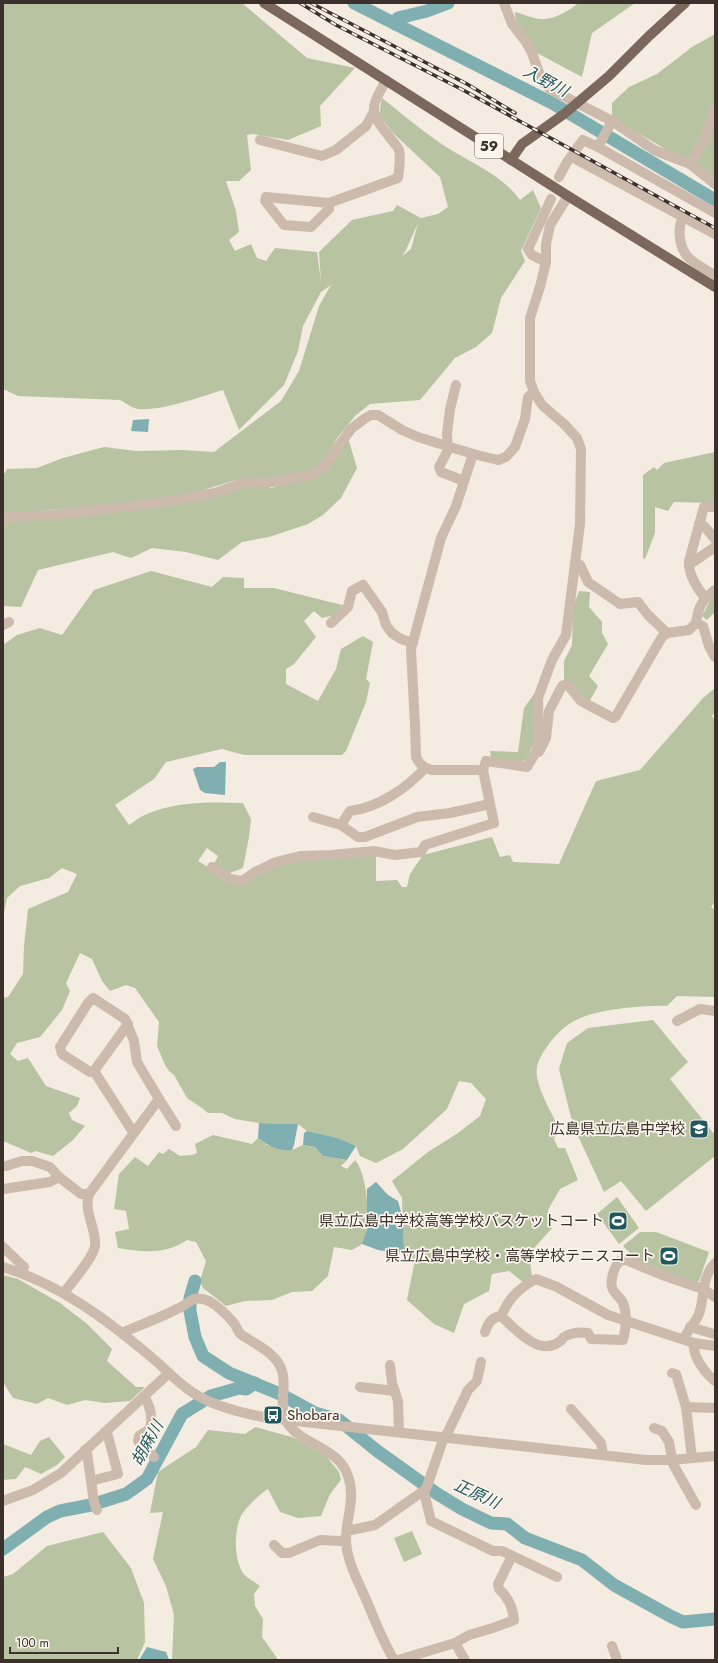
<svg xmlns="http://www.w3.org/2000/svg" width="718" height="1663" viewBox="0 0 718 1663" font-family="Jost,'Noto Sans JP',sans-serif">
  <rect width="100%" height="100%" fill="#f4ebe1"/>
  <!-- green -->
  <g fill="#b7c3a1" fill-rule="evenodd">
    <path d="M3 3H242L307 58 355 68 320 106 321 126 288 140 253 134 247 135 251 170 239 181H226L236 211 239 232 229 240 235 251 251 244 257 258 266 261 275 248 317 252 321 281 319 252 352 220 393 211 397 205 421 218 438 214 448 207 440 177 394 134 379 115 382 98C401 113 420 129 440 143 466 161 501 173 520 200L533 190 541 208 521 251 525 261 501 298 492 333 476 347 455 358 420 400 370 404 355 416 338 437 322 465 313 472 271 479 236 480 197 492 157 501 4 514 3 476 7 469 37 468 63 458 104 447 137 451 183 450 214 452 281 401 299 371 319 306 331 285 321 292 303 326 298 351 284 385 239 430 223 390C203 396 154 414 134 408 129 406 124 402 120 400L18 396 3 389ZM418 223 411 249 402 256 406 250Z"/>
    <path d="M578 3H635L592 33 582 77 535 52 516 24 515 12C523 14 531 18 540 19 551 21 570 11 578 3Z"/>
    <polygon points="715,34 715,178 612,118 612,103 629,87 657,74 692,47"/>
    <polygon points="348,438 357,468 341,498 323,515 308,524 269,537 242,542 218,560 186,552 152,548 131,558 113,552 38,570 21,607 3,606 3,521 243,487 262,485 272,488 285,483 314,476"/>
    <polygon points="715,452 715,503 674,502 668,511 655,507 655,533 645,559 643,558 643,475 654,467 657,470 664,463"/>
    <path d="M151 571 212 587 223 577 244 578V588H274L342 605 335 615 322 618 314 611 304 621 316 637 294 664 286 669V684L318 701 336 669 341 649 363 636 373 642 366 679 370 683 366 702 346 751 342 755H244L222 749 166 762 154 779 115 805 129 825C135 821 141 816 147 814 177 801 211 802 243 803L251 819 249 837 243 868 227 874 214 864 218 856 207 848 198 861 229 880 297 858 376 855V881L397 880 402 887H407L410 874 423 855 492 837 500 857 510 855 513 862 559 864 596 781 640 770 703 698 715 688V712L712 716 715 721V902L711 907 715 910V997L677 996 667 1006C652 1005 638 1007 624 1008 589 1013 567 1017 546 1048 540 1057 535 1066 537 1077 540 1094 551 1111 558 1127L554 1139 558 1148H565L578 1180 560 1189 548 1210 552 1228 529 1254 532 1277 524 1283 509 1271 492 1274 489 1291 464 1304 454 1333 434 1324 407 1300 415 1260 404 1254 402 1198 392 1181 428 1152 458 1133 480 1116 486 1099 471 1083 459 1081 447 1109 403 1149 376 1163 360 1156 356 1146 338 1138 307 1131 298 1124 259 1123 235 1119 222 1113H208L202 1108 187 1098 174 1075 169 1071 165 1065 157 1046 159 1022 135 988 126 985 110 991 102 981 92 959 80 953 66 983 70 991 62 1010 40 1037 17 1043 10 1054 18 1061 28 1058 46 1086 80 1098 77 1106 69 1113 72 1120 85 1126 73 1140 53 1156 35 1151 31 1153 3 1141V998L8 997 23 974 24 946 28 909 68 892 77 874 62 868 49 878 20 886 7 898 3 917V645L17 635 40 628 62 635 94 590Z"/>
    <polygon points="579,591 590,592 589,607 602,622 602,633 608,644 589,676 598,686 589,702 581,698 564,679 564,661 572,645 573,608"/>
    <polygon points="715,596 715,612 707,620 702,616 711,599"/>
    <path d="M534 694 536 696C536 718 538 740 526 760L515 763 491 758 490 751 518 752 524 708Z"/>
    <polygon points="653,1020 688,1062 670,1079 715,1135 715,1156 646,1211 621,1181 604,1192 573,1125 559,1069 567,1043 588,1028"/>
    <path d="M213 1135 252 1144 258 1138 267 1145 292 1150 303 1145 315 1147 323 1156 347 1160 341 1166 347 1169 355 1160C367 1172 373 1230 362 1244 360 1246 355 1248 352 1250L334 1247 328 1276 312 1291 292 1292 272 1300 245 1301 226 1306 203 1288 200 1281 206 1261 196 1242 187 1240C166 1255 142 1252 118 1248L115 1232 129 1229 126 1211 114 1209 119 1174 135 1157 148 1166 159 1152 163 1154 169 1149 180 1156C186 1155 192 1156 197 1153L195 1144Z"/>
    <polygon points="617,1197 639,1228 619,1244 597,1214"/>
    <polygon points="640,1232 656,1232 709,1252 699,1281 694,1283 632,1259 629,1252 623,1246"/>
    <polygon points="3,1275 18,1279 60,1303 86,1323 112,1349 107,1361 136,1387 145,1387 130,1401 105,1403 85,1400 67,1405 48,1398 37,1404 13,1398 3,1382"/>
    <path d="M255 1427 292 1437 326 1456 339 1472 341 1480 330 1494 321 1516 298 1518 280 1512 268 1489C261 1493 243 1510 240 1518 234 1532 234 1560 243 1573 246 1578 255 1582 260 1586L254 1594 255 1606 263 1619 262 1637 277 1658V1660H172L174 1615 166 1586 153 1559 163 1512 150 1513 158 1472 196 1447 208 1430 245 1434Z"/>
    <polygon points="49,1437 65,1457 57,1465 41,1474 25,1467 16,1479 3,1480 3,1444 31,1455 40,1441"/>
    <polygon points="412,1531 422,1554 404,1562 394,1538"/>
    <polygon points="103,1532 131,1568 144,1603 145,1642 137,1660 3,1660 3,1577 13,1574 47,1546"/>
  </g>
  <!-- water -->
  <g fill="#80afb1">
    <polygon points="149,419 148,432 131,431 133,420"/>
    <polygon points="220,762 226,762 225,795 205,793 200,790 193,769 197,767 214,767"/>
    <path d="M259 1123 298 1124 294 1145 292 1150C278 1151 268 1146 258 1138Z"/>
    <polygon points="307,1131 338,1138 356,1146 347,1160 323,1156 315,1147 303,1145 304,1133"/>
    <polygon points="376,1182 388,1195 398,1201 403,1219 404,1254 378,1250 362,1244 367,1230 367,1189"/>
    <polygon points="147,1647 166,1652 169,1660 139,1660"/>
  </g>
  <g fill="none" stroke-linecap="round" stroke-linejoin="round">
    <!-- river -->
    <g stroke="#80afb1" stroke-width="13">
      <polyline points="354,3 552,103 715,200"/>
      <polyline points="395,24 398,18 427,11 448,3"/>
      <polyline points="195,1281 190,1298 190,1311 195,1337 203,1356 229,1373 280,1394 315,1413 339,1420 376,1450 436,1493 462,1509 491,1523 507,1524 525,1538 582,1560 614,1585 672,1617 683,1622 715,1619"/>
      <polyline points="3,1549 47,1517 60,1511 91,1505 126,1494 147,1479 182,1414 211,1396 239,1388 246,1389 255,1383"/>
    </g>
    <!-- minor -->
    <g stroke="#ccbbad" stroke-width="10">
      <polyline points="504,3 512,24 526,42 532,53 542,81 550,89 612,121 598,147 583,140 567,162 559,177"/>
      <polyline points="612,121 654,150 690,164 715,184"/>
      <polyline points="260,140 322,156 336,150 366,126 373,113"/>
      <polyline points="598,147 715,213"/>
      <polyline points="572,157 715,234"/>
      <polyline points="690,164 705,139 715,109"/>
      <path d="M329 203V209L311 227 284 225 265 201 266 197 329 203 398 178C399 169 401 159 399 150 397 145 391 140 388 135 367 110 372 107 386 80"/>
      <path d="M683 217C677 228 679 249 689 258 696 265 707 270 715 276"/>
      <polyline points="546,262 532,255 528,249 551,199"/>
      <polyline points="456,385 450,409 447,433 448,450 439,467 441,472 464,481"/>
      <path d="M473 454 456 506 441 538 411 649 415 725 416 757C420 765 424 768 432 770H483"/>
      <polyline points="3,517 53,515 157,503 215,493 243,483 272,482 300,477 313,474 324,467 351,429 364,419 371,415 378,415 402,430 418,437 473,454 498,460 506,457 515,447 525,419 528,397 534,392"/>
      <polyline points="699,524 704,526 715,539"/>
      <polyline points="689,561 693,562 715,547"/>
      <polyline points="575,564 580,565 588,582 620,604 638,602 648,615 667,633"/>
      <path d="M705 597C697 589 688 573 689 561L704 507H715"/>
      <polyline points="331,623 348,607 352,591 363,585 382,612 386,625 392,633 401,639 413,643"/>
      <polyline points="696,623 703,626 709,646 715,657"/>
      <polyline points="3,625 9,622"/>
      <path d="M539 752 546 738 549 711 562 686 567 684 581 701 613 718 616 716 662 637 667 633 689 630 696 623C698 607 702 600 715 590"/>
      <path d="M313 817 341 825 350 811C378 808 407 788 425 768"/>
      <polyline points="341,825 358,837 365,837 417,817 450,813 490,804"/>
      <polyline points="212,867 230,879 242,881 255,872 276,862 300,856 332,855 374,851 395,855 421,852 425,845 494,823 483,770 486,761 527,767 536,752 539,736 538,698 552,660 566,635 580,524 581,449 577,438 564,424 542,405 534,392 530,381 530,318 540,287 546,262 546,244 550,225 568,196"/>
      <polyline points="677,1021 700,1009 715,1011"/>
      <polyline points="94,1071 133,1132"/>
      <polyline points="94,1071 128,1024"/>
      <polyline points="159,1099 176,1126"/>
      <polyline points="6,1166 22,1161 32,1161 50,1167 59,1177"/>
      <polyline points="3,1189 50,1182 59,1177 81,1194 89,1194"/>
      <polyline points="3,1247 24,1267 22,1273"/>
      <path d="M3 1267C59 1284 106 1319 150 1356 167 1370 182 1388 202 1398 223 1409 246 1414 269 1418L646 1460H672L715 1456"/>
      <path d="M64 1293C71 1283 94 1257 95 1246 97 1230 83 1211 89 1194L159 1099 137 1062 134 1041 125 1019 93 998 88 1003 60 1047 62 1054 90 1072 94 1071"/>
      <path d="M501 1316C515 1329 539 1357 559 1342 561 1341 562 1339 564 1337 571 1333 580 1332 588 1333L591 1339 623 1340C626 1328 628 1315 623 1303 621 1298 616 1295 613 1290 609 1283 614 1266 620 1261L626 1260 662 1275 703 1289 715 1297"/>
      <polyline points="690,1327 714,1334"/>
      <path d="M485 1332C488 1324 491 1317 501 1316 510 1297 518 1289 536 1279L557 1287 608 1315 694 1343 715 1346"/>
      <path d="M124 1335 126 1331C143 1324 162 1317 179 1308 184 1306 189 1301 194 1299 199 1298 204 1299 209 1301 218 1306 227 1315 234 1323 237 1327 238 1333 242 1335 256 1345 277 1353 282 1371 287 1386 279 1405 285 1418 296 1445 338 1445 348 1476 356 1499 346 1517 346 1539 346 1559 357 1579 365 1597 374 1618 382 1640 394 1660"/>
      <path d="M684 1338C688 1330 696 1322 699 1314 705 1297 701 1277 715 1263"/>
      <path d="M694 1343C692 1356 705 1373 715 1381"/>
      <polyline points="390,1365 392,1383 398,1401 399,1432"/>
      <polyline points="672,1373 676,1374 686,1407 692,1458"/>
      <polyline points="360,1387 395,1391"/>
      <path d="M144 1396C150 1406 153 1418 150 1429L139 1436 138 1441 154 1457"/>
      <polyline points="686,1407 715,1408"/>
      <polyline points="571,1409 601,1443 603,1455"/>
      <polyline points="654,1428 662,1431 669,1442 673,1464 696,1505"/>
      <polyline points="85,1450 87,1453 94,1502 97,1510"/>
      <polyline points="91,1481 118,1474 108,1436 105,1432"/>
      <polyline points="423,1492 425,1496 431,1521 493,1551 502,1551 557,1577"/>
      <polyline points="3,1501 33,1490 61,1473 169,1373"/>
      <polyline points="347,1529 351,1530 375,1525 426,1489 444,1437 448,1432 468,1390 477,1381 481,1362"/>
      <polyline points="274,1545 282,1553 289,1553 320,1540 340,1541 346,1539"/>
      <polyline points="455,1643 465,1660"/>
      <polyline points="612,1646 617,1660"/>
      <path d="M398 1660 455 1643 469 1635 493 1628 514 1620C513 1607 508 1597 499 1589L498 1584 512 1556"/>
    </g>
    <!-- major -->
    <g stroke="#7c675d" stroke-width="10">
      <polyline points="264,3 568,196 715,287"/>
      <polyline points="511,160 522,144 564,114 609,76 649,36 685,3"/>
    </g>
    <defs>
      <g id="rail">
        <polyline points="300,3 336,25 463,90 715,228"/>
        <polyline points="311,3 467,84 515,113"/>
      </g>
    </defs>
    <!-- rail casing -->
    <use href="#rail" stroke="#3b302b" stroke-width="3.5"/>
    <!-- rail -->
    <use href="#rail" stroke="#fbf5ee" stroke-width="2" stroke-dasharray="6" stroke-linecap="butt"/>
  </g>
  <!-- icons -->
  <defs>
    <symbol id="school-square" viewBox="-11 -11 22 22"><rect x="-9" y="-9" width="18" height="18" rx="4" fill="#20585d" stroke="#fbf5ee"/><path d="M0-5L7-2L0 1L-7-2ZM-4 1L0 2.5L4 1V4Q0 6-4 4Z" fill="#fff"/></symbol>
    <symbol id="stadium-square" viewBox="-11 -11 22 22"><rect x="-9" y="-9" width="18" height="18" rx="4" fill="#20585d" stroke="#fbf5ee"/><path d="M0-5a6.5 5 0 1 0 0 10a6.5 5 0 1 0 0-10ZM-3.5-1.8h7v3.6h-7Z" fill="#fff"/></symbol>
    <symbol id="bus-square" viewBox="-11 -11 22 22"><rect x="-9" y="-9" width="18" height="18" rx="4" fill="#20585d" stroke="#fbf5ee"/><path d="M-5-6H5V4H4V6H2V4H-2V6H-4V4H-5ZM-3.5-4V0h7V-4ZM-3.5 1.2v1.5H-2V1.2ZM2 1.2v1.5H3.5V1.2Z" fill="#fff"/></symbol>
  </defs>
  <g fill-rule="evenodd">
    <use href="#school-square" x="688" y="1118" width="22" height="22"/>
    <use href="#stadium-square" x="607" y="1210" width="22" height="22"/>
    <use href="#stadium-square" x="658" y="1245" width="22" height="22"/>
    <use href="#bus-square" x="262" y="1404" width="22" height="22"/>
  </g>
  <g text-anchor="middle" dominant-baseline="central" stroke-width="3.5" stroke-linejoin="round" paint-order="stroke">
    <!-- shield labels -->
    <rect fill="#fbf5ee" stroke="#756b66" stroke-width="1" x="475" y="134" width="28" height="24" rx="3"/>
    <g font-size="14" font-weight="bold" fill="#3b302b">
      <text x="489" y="146">59</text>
    </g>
    <!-- poi labels -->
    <g font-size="15" fill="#3b302b" stroke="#fbf5ee" text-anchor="end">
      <text x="685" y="1129">広島県立広島中学校</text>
      <text x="604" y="1221">県立広島中学校高等学校バスケットコート</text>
      <text x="655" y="1256">県立広島中学校・高等学校テニスコート</text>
      <text x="287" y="1415" text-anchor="start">Shobara</text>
    </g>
    <!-- water labels -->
    <g font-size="16" font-style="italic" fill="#20585d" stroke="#fbf5ee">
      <text transform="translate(546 81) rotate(28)">入野川</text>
      <text transform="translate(147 1443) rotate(-61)">胡麻川</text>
      <text transform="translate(477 1494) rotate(25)">正原川</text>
    </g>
  </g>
  <!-- border -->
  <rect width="718" height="1663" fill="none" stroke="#3b302b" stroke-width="8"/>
  <!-- scale -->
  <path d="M10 1647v6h108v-6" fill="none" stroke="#3b302b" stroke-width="2"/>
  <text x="16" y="1647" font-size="12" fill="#3b302b" stroke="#fbf5ee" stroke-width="3" paint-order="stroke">100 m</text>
</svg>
